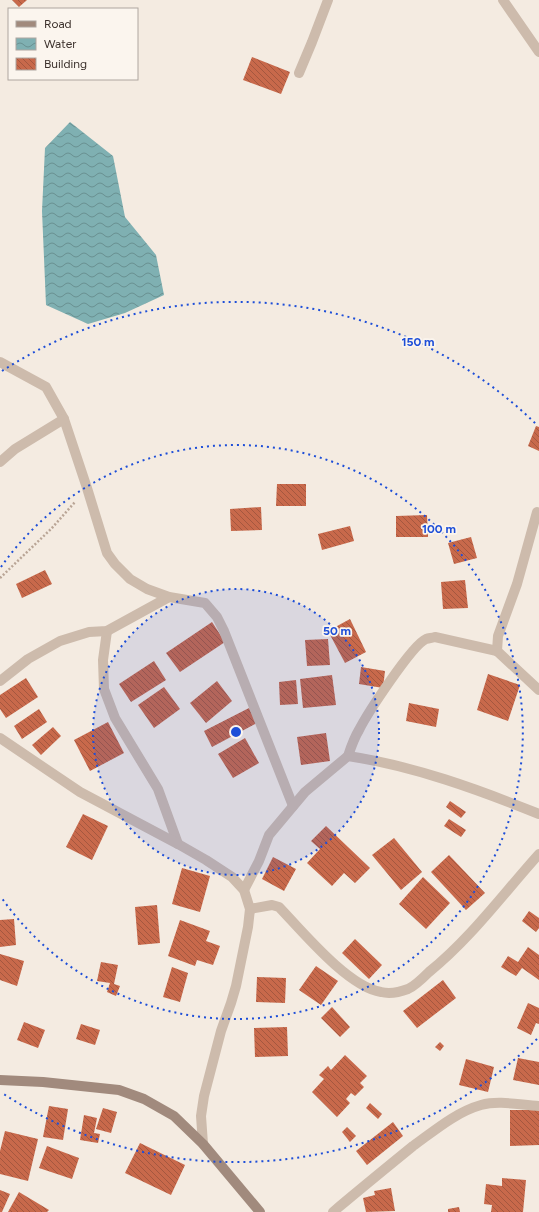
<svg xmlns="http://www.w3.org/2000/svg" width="539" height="1212" viewBox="0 0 539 1212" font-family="Figtree,sans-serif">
  <defs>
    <pattern id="water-waves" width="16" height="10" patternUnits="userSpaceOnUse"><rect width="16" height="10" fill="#7fb0b2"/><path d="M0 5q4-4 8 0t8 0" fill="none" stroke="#699091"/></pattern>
    <pattern id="building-back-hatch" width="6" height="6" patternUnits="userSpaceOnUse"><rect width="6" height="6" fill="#c8694b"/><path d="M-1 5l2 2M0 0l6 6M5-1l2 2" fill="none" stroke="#a4573f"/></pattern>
  </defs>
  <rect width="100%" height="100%" fill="#f4ebe1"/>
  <!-- water -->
  <polygon fill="url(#water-waves)" points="70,122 113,156 125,217 156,255 164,295 125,313 88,324 46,305 42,211 45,148"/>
  <!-- building -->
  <g fill="url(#building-back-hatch)">
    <polygon points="12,0 27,0 19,7"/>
    <polygon points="252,57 290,72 281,94 243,80"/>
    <polygon points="536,426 539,427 539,451 528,446"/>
    <polygon points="277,484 306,484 306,506 276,506"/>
    <polygon points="261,507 262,530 231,531 230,509"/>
    <polygon points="427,515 428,537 396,537 396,516"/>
    <polygon points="350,526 354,541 322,550 318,534"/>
    <polygon points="471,537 477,558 454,564 448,543"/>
    <polygon points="45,570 52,584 22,598 16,584"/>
    <polygon points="465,580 468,608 443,609 441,582"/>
    <polygon points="350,619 366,652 345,663 328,631"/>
    <polygon points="212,622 225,642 180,672 166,653"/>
    <polygon points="328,639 330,665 307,666 305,640"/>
    <polygon points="154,661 166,680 131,702 119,684"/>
    <polygon points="361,667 385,671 383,688 359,684"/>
    <polygon points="488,674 520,685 508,721 477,710"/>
    <polygon points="332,675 336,705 303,708 300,679"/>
    <polygon points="26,678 38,697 6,718 0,709 0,695"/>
    <polygon points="296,680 298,704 280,705 279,682"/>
    <polygon points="217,681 232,701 206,723 190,703"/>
    <polygon points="164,687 180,709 154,728 138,705"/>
    <polygon points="409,703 439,709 436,727 406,721"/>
    <polygon points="249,708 257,723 212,747 204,731"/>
    <polygon points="39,709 47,722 22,739 14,726"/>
    <polygon points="108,722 124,753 90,771 74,740"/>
    <polygon points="53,727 61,736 41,755 32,745"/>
    <polygon points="326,733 330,761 301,765 297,737"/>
    <polygon points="245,738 259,763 233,778 218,754"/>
    <polygon points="450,801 466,812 461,818 446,807"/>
    <polygon points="83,814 108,826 92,860 66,847"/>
    <polygon points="449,819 466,830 461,837 444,826"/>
    <polygon points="326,826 370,868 355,883 344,873 332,886 307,863 320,849 311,841"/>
    <polygon points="394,838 422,872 401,890 372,855"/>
    <polygon points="449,855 485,893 466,910 431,872"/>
    <polygon points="273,857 296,869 284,891 262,879"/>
    <polygon points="182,868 210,876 200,912 172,904"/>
    <polygon points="423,877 450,903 426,929 399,904"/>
    <polygon points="157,905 160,943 138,945 135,907"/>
    <polygon points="529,911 539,918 539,928 536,932 522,921"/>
    <polygon points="14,919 16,945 0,947 0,920"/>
    <polygon points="180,920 210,931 206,941 220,946 213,965 197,960 195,966 168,956"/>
    <polygon points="355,939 382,965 369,979 342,953"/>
    <polygon points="528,947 539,955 539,980 522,968 516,976 501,967 508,956 518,962"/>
    <polygon points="0,954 24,961 17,986 0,980"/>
    <polygon points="101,962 118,965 114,984 120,986 116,996 107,992 110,983 97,981"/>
    <polygon points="316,966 338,981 321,1005 299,990"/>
    <polygon points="172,967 188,973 180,1002 163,997"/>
    <polygon points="257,977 286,978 285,1003 256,1002"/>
    <polygon points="443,980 456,998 417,1028 403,1011"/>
    <polygon points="528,1003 539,1008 539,1024 536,1023 531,1035 517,1028"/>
    <polygon points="332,1007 350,1027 340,1037 321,1018"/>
    <polygon points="24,1022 45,1030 38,1048 17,1040"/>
    <polygon points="81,1024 100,1030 95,1045 76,1039"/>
    <polygon points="287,1027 288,1056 255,1057 254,1028"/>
    <polygon points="440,1042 444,1046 440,1051 435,1047"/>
    <polygon points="345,1055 367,1076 360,1083 364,1087 355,1096 351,1093 346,1099 350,1103 337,1117 312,1092 324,1079 319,1075 328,1066 331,1070"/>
    <polygon points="518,1058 539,1062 539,1085 513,1080"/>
    <polygon points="466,1059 494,1067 488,1092 459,1085"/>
    <polygon points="370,1103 382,1114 378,1119 366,1108"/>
    <polygon points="49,1106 68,1109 63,1140 43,1137"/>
    <polygon points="103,1108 117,1112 111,1133 96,1129"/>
    <polygon points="510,1110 539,1110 539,1145 510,1146"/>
    <polygon points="84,1115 97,1118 94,1133 100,1134 98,1143 80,1140"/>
    <polygon points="393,1122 403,1136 367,1165 356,1151"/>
    <polygon points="347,1127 356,1136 350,1142 342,1132"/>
    <polygon points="5,1131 38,1139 28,1181 0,1174 0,1151"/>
    <polygon points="140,1143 185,1165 171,1195 125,1173"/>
    <polygon points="47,1146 79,1158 72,1179 39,1168"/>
    <polygon points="502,1178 526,1180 523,1212 491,1212 492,1205 484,1204 486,1184 502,1186"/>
    <polygon points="391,1188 395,1211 366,1212 363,1198 375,1195 374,1191"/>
    <polygon points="0,1190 10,1194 2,1212 0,1212"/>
    <polygon points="19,1192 49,1210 47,1212 8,1212"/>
    <polygon points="459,1207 460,1212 448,1212 448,1209"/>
  </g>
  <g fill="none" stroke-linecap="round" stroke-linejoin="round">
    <!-- path -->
    <polyline stroke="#b9a596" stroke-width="2.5" stroke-dasharray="2 2" stroke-linecap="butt" points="0,578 51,529 75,502"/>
    <!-- street -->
    <g stroke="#cdbbac" stroke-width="10">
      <polyline points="503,0 539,52"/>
      <polyline points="299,73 312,42 328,0"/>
      <polyline points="0,362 46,387 64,419 87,488 107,553 115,564 130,579 147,589 169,597 205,603 217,617 224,631 293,806"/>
      <polyline points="0,462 15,449 64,419"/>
      <polyline points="537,512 517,584 498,636 497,651 539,690"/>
      <polyline points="107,631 103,660 104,689 115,718 158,789 178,844"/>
      <polyline points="0,681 28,659 60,641 89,632 107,631 169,597"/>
      <polyline points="0,738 80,792 178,844 206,860 232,877 244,890 250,909 248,927 236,986 231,1003 221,1031 204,1096 201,1116 203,1144"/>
      <path d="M348 756C351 747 354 738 359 730 367 714 412 645 426 639 429 638 432 638 435 637L497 651"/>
      <path d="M244 890 259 861 269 835 305 792 348 756C414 766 477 789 539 814"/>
      <path d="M250 909 272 905 279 907C302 931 348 987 381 992 389 994 400 992 408 989 415 986 423 978 429 972 471 938 503 894 539 854"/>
      <path d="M333 1212C359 1190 386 1168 413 1146 434 1131 456 1112 481 1105 499 1100 520 1105 539 1106"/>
    </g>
    <!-- secondary -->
    <polyline stroke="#a18a7d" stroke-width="10" points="0,1080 43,1082 119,1090 144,1099 174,1116 203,1144 260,1212"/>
  </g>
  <!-- distance rings -->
  <circle cx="236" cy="732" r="143" fill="#1d4ed8" fill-opacity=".12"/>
  <g fill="none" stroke="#1d4ed8" stroke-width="2" stroke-dasharray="2 4">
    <circle cx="236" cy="732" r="143"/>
    <path d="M1 567A287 287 0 1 1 1 897"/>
    <path d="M537 1039A430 430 0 0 1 2 1093M2 371A430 430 0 0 1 537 425"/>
  </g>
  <circle cx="236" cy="732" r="6" fill="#1d4ed8" stroke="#fbf5ee" stroke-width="2"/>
  <g font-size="12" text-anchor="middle" font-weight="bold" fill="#1d4ed8" stroke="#fbf5ee" stroke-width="3.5" stroke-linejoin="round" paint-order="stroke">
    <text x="418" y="346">150 m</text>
    <text x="439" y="533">100 m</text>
    <text x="337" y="635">50 m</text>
  </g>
  <!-- legend -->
  <rect x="8" y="8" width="130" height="72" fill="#fbf5ee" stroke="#aea6a0"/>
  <rect x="16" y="21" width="20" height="6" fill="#a18a7d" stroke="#aea6a0"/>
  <text x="44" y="28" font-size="12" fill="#3b302b">Road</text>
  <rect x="16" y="38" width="20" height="12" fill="url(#water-waves)" stroke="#aea6a0"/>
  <text x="44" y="48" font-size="12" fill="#3b302b">Water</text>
  <rect x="16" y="58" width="20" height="12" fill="url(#building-back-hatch)" stroke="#aea6a0"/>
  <text x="44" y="68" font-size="12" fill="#3b302b">Building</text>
</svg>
